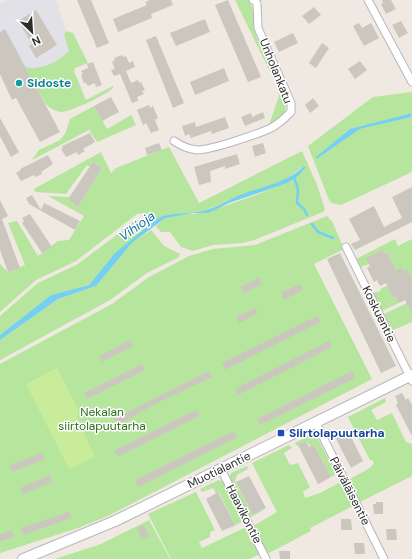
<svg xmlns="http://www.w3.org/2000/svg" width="412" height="559" viewBox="0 0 412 559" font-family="'DM Sans',sans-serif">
  <rect width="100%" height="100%" fill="#efe9e1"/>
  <!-- industrial -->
  <polygon fill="#e3e1e8" points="8,0 56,0 66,31 64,34 69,51 62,58 48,65 34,69 25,67 5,29 0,32 0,2 3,3"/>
  <!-- green -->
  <g fill="#b6e59e">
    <polygon points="235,0 249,0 254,12 255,33 286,104 284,116 269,125 279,96 277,86"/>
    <path d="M66 31 73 33 88 63 75 68 74 71 86 100 113 86V88C106 95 70 112 61 112 55 111 49 108 45 103L25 67C40 71 58 62 69 51L64 34Z"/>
    <polygon points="412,92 412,113 348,130 341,138 315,158 318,158 360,129 412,116 412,172 341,205 332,203 329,200 308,146 373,97"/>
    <polygon points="94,106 107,129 131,115 136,125 97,142 89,130 32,160 39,150 60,140 65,134 70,119"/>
    <path d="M169 147 199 203 302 151 317 185 325 209 323 212 254 240 242 243 213 245 193 251 181 247 170 232H161L156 226C159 223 162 220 165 218 175 214 189 215 199 213 216 209 306 182 305 165L283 182 241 195 205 211 166 215 153 222 143 213 137 214 76 261 36 280 0 312V264L8 272 25 265 8 223 17 221 38 256 58 241 69 240 84 216 48 196 71 197 69 201 78 207 102 168 93 162 90 167 87 165 66 194 35 192 34 189 101 152 111 173 116 168Z"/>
    <polygon points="327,216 332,221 344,249 314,264 372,379 108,516 78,528 0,553 0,364 112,304 149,277 189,256 213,249 255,245"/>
    <polygon points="135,221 141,221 148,227 111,258 89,285 51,295 0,335 0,316 38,283 78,264"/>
    <polygon points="151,230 164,246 180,254 179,257 147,273 110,300 0,360 0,340 58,299 96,286 132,243"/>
    <polygon points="395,239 398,246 412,239 412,283 407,269 403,271 402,267 396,270 394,266 391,267 391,259 387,252 384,254 383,251 369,264 360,267 356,259"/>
    <polygon points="390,284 390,291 393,298 396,297 399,303 382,311 373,293 381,291 380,289"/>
    <polygon points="407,303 412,310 412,322 391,331 384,314"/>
    <polygon points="385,398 386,402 371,410 377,420 392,413 406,442 412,444 412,476 358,503 348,480 370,468 374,463 372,460 370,460 348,417"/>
    <polygon points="314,433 316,435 336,474 319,484 318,484 331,477 314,445 311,447 306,441 297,446 295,443"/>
    <polygon points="289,445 292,448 284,453 290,465 298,463 310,487 303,492 305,498 320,493 341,482 353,506 310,528 311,531 267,554 253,526 277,512 252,463"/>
    <polygon points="247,466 248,469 237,475 235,481 253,515 266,509 251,517 248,517 229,477 231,473"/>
    <polygon points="219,480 224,482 243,521 224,532 235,525 219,492 216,493 213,488 202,492 200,489"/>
    <polygon points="196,492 215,530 210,532 210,537 199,542 202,548 244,528 248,529 251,536 249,538 251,542 254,541 260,554 250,559 171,559 148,514"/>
    <polygon points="149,520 170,559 55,559 101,544"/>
  </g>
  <!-- pitch -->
  <polygon fill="#c9ec9a" points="57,368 78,409 77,417 95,457 69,469 26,384"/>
  <!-- water -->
  <g fill="#75cff0">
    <polygon points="412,113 411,117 360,129 318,158 315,158 350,129"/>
    <path d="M304 166 306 167 298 176 287 183 229 203 208 213H193L165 218 132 243 96 286 58 299 0 340V335L51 295 89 285 115 253 158 218C172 212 188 214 203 211 216 208 228 200 240 195 263 186 286 184 304 166Z"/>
  </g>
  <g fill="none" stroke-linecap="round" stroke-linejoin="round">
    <!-- stream -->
    <g stroke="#75cff0" stroke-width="2.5">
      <polyline points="294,177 298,189 297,203 304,209 307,215"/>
      <polyline points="312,224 318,232 333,238"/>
    </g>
  </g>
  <!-- building -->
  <g fill="#cbc7bf">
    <polygon points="77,0 91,0 109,43 97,48"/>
    <polygon points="150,0 171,0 173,5 151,14 152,18 118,32 113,19 147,5 145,2"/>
    <polygon points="228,0 261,77 248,82 215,5"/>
    <polygon points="382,0 391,0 396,9 386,14 381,4 383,3"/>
    <polygon points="314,7 321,15 309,24 302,16"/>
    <polygon points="36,10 57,45 36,58 29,46 32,44 18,21"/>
    <polygon points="205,19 210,32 176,46 170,33"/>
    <polygon points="401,21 408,33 399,38 392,25"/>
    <polygon points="359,23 362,28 371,23 379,38 364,46 353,26"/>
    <polygon points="5,29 60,132 40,142 16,98 12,100 0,74 0,32"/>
    <polygon points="293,33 298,43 279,52 274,42"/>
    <polygon points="156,36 184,103 173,108 146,40"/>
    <polygon points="322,43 329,48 316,68 309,63"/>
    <polygon points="122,55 123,57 126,56 129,63 133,61 135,67 126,71 131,83 138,80 139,83 141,82 145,90 142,91 144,94 137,97 138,101 132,103 120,74 114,76 111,70 115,69 112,62 115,60 114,58"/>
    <polygon points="360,61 367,70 355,79 348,69"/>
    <polygon points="93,62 102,85 96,87 95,83 88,86 86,83 84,83 81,75 83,74 81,71 88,68 87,64"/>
    <polygon points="224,68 229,81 195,95 190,82"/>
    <polygon points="111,97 119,112 102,121 94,106"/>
    <polygon points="313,98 319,106 310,113 305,105"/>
    <polygon points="149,105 150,108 153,106 158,118 155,120 159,130 151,133 146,123 143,125 137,110"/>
    <polygon points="263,112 265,118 245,126 241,117 251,113 252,117"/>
    <polygon points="225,117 229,128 212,134 211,131 191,138 189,134 185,136 182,126 195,122 196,127"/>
    <polygon points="0,118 19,152 11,157 0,136"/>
    <polygon points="90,133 95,142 83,149 85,151 78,155 77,152 66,157 61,149 63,148 62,146"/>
    <polygon points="159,143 162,150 147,155 145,148"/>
    <polygon points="263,143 266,153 255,157 252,146"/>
    <polygon points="237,154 240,164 225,169 225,166 210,171 211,182 199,185 194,167"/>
    <polygon points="48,155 53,164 41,172 42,174 36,177 34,175 21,181 16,173 21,170 20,169"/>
    <polygon points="93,162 102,168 78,207 69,201 70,196"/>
    <polygon points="412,187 412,222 355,250 351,244 360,240 349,219 374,206 384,227 402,218 392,197"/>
    <polygon points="32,195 41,210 44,203 80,221 75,230 29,204 26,198"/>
    <polygon points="0,200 8,216 2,219 20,268 8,272 0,250"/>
    <polygon points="30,214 52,247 42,253 22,223 24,221 22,218"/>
    <polygon points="383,250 384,254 387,252 396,270 402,267 403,271 407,269 412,280 412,314 405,300 399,303 396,297 393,298 386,283 380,286 377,280 374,282 367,268 370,266 366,258"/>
    <polygon points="340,253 396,366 381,373 327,259"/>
    <polygon points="259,278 262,284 244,293 240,287"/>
    <polygon points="300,284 303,290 284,300 281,293"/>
    <polygon points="255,308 258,313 239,323 236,317"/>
    <polygon points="317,316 320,322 225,370 222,363"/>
    <polygon points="130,340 133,346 102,362 99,356"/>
    <polygon points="329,341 332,347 238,395 235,389"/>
    <polygon points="142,364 145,370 87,399 84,393"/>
    <polygon points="209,371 212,377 155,404 118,425 114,419"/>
    <polygon points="352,371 355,378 260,425 257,419"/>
    <polygon points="402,393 406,400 408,398 412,405 412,436 396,405 398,403 395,396"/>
    <polygon points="196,410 199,416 117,457 114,451"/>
    <polygon points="347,429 363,461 351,468 334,435"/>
    <polygon points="234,431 237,437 138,487 135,480"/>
    <polygon points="306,441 309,447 314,445 331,477 318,484 298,445"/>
    <polygon points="42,453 45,459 12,472 10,465"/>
    <polygon points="50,475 52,482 22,494 20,488"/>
    <polygon points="249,476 266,508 253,515 236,482"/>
    <polygon points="218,492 235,525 222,531 206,499"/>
    <polygon points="376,502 383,502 383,514 374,514 373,504 376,504"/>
    <polygon points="69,512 71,518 23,535 21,528"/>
    <polygon points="341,519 351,519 352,530 341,530"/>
    <polygon points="144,525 149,536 142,539 137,528"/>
    <polygon points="386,529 396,529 397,540 387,540"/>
    <polygon points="12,530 14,537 0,541 0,534"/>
    <polygon points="354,543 364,543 365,554 355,554"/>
    <polygon points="279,551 290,551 290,559 280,559"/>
  </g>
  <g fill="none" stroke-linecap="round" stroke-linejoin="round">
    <defs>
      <g id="street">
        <polyline points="368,0 412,82"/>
        <path d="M174 141C181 146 188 149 197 150 211 150 255 135 269 129 278 125 284 119 291 112V103L258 28 257 3 253 0"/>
        <polyline points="346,247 412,381"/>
        <polyline points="316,423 384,559"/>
        <polyline points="221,469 266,559"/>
      </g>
      <polyline id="secondary" points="23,559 115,521 412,375"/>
    </defs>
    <!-- street casing -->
    <use href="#street" stroke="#b4b7c1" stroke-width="9"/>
    <!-- secondary casing -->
    <use href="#secondary" stroke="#b4b7c1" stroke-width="12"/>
    <!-- street -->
    <use href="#street" stroke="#fff" stroke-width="7"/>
    <!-- secondary -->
    <use href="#secondary" stroke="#fff" stroke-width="10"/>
  </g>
  <!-- markers -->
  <circle fill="#0f9aa8" stroke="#fff" stroke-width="1.5" cx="19" cy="83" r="4"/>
  <rect fill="#1a4fb4" stroke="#fff" stroke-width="1.5" x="277" y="429" width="8" height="8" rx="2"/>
  <g text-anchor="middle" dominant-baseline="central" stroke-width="3" stroke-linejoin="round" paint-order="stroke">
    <!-- street labels -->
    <g font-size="12" fill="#2e2e2e" stroke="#fff">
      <text transform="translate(276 71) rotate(68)">Unholankatu</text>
      <text transform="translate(379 314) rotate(64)">Koskuentie</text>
      <text transform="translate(219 470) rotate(-26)">Muotialantie</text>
      <text transform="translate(350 491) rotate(63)">Päiväläisentie</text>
      <text transform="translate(244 514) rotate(63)">Haavikontie</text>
    </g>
    <!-- culture labels -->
    <g font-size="12" font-weight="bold" fill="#0d838f" stroke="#fff" text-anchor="start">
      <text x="27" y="83">Sidoste</text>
    </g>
    <!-- park labels -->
    <g font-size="12" fill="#2c6e1b" stroke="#fff">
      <text x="102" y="412">Nekalan<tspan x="102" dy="14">siirtolapuutarha</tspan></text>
    </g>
    <!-- transit labels -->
    <g font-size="12" font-weight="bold" fill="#164399" stroke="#fff" text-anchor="start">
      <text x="289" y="433">Siirtolapuutarha</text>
    </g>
    <!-- water labels -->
    <g font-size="13" font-style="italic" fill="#0d6fa3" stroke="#fff">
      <text transform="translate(137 226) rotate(-36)">Vihioja</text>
    </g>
  </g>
  <!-- north arrow -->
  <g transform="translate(32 32) rotate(155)" stroke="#ffffff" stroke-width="3" paint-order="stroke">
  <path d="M0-3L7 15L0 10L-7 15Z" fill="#2e2e2e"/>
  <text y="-6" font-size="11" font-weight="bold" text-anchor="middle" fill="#2e2e2e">N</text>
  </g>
</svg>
